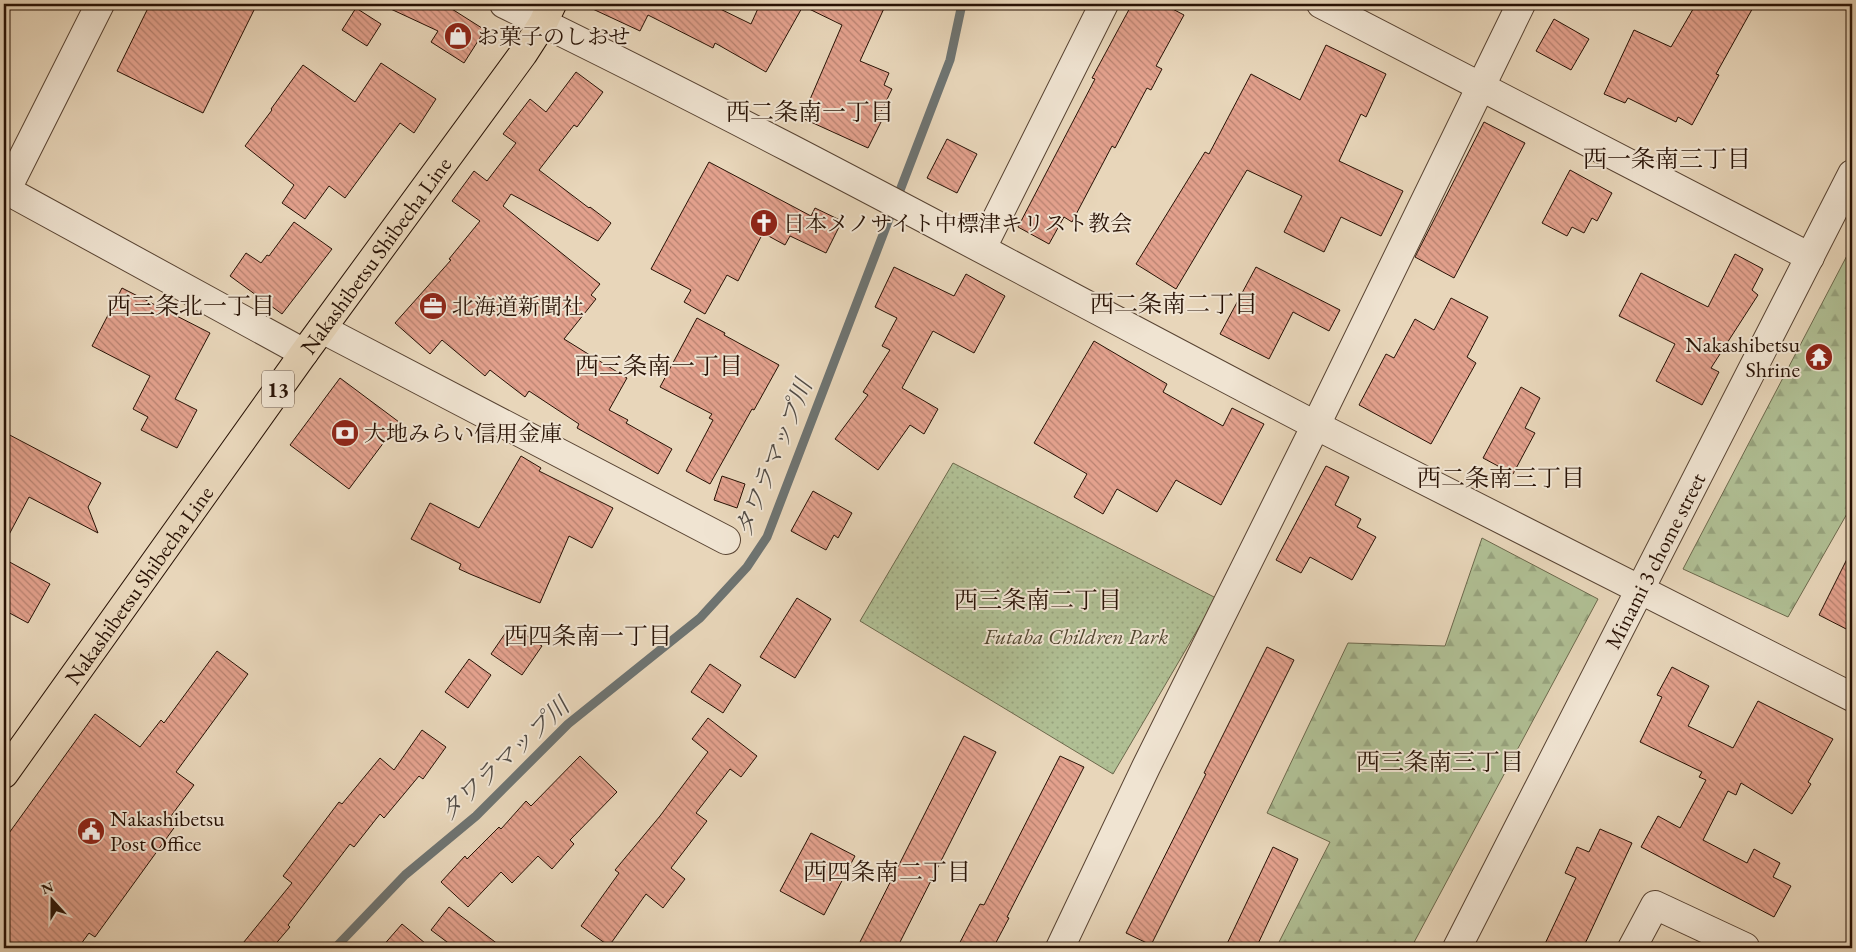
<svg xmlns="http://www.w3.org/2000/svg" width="1856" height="952" viewBox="0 0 1856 952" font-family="'EB Garamond','Noto Serif JP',serif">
  <defs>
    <pattern id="grass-dots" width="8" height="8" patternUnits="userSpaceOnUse" patternTransform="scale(1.25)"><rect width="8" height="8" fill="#b0bf94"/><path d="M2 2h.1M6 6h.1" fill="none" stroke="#97a37e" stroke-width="1.8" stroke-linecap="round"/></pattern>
    <pattern id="forest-firs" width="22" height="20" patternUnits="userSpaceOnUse" patternTransform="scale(1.25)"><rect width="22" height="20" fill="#b0bf94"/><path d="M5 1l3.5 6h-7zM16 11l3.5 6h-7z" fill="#97a37e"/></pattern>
    <pattern id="building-back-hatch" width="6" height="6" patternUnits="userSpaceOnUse" patternTransform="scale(1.25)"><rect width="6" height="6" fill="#e3a18d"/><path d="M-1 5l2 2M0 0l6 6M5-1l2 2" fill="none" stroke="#b88271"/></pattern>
  </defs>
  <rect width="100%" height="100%" fill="#e8d6ba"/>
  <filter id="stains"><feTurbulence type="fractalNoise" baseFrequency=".004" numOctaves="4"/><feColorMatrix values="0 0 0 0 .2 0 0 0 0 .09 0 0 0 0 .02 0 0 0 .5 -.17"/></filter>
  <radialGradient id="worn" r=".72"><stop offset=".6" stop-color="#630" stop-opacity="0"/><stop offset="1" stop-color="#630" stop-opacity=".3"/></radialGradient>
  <!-- grass -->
  <polygon fill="url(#grass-dots)" stroke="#6c684c" points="953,463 1216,598 1113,774 860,621"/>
  <!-- forest -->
  <g fill="url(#forest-firs)" stroke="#6c684c">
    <polygon points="1852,246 1852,505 1788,617 1683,569"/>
    <polygon points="1482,538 1598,599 1411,948 1276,948 1330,842 1267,813 1348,643 1445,646"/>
  </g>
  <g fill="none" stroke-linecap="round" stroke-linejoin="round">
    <!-- stream -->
    <polyline stroke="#6e7472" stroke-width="9" points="335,948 405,875 476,816 568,724 700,618 747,567 767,537 950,60 962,4"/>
  </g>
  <!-- building -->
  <g fill="url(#building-back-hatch)" stroke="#281205">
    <polygon points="150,4 257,4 203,113 117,71"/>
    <polygon points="380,4 444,4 485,30 464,63 431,42 438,31"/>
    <polygon points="582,4 710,4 751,24 760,4 886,4 860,61 889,73 884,85 892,89 878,118 882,120 868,148 802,118 842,25 803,6 766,72 715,43 713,48 648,15 640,31"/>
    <polygon points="1132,4 1163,4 1184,15 1156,66 1162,69 1151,90 1147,88 1115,148 1112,146 1072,222 1064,217 1049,244 1018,227 1095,79 1092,78"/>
    <polygon points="1696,4 1755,4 1716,74 1719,75 1692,125 1678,117 1676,122 1628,98 1625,103 1604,94 1634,30 1671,47"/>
    <polygon points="356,8 381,24 367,46 342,30"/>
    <polygon points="1554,19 1589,39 1571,70 1536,51"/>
    <polygon points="1326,45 1386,74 1366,117 1361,114 1339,161 1403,191 1381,236 1341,217 1324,252 1284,232 1302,196 1247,170 1176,289 1136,264 1205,152 1209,154 1251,74 1300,100"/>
    <polygon points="381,63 436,99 414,133 400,123 345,198 329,186 305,219 282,203 294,185 245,146 272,110 271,109 303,65 355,102"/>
    <polygon points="576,72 603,92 577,127 574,125 539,170 589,208 590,207 611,223 598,241 511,194 503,206 600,284 591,295 596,299 564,339 627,378 609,410 628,420 626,423 672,449 658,474 577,428 579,424 529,391 525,397 490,370 485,376 442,340 430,354 395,323 451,260 449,259 480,221 452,201 474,171 487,181 516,143 503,134 530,99 546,112"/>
    <polygon points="1484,122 1525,143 1454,278 1415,257"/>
    <polygon points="947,139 977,154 957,193 927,178"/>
    <polygon points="709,162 811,216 815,208 842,221 826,253 790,236 785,245 763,233 738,281 727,275 705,314 684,302 691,290 651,269"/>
    <polygon points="1570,170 1612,193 1597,221 1592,218 1584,233 1572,227 1567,236 1542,223"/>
    <polygon points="294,222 332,249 282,314 230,276 246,253 261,263 267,255 269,256"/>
    <polygon points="1735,254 1763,269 1752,290 1758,295 1711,368 1719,372 1702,405 1656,381 1675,344 1619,316 1641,273 1708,307"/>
    <polygon points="894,267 954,296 966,274 1005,296 974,353 933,331 902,388 938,409 924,434 910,425 878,470 835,439 868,395 863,392 890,350 882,346 897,318 875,307"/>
    <polygon points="1256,267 1340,310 1329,331 1293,312 1269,359 1220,334"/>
    <polygon points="122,288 210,333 175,399 197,410 177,448 141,430 148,417 133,409 150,376 92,346"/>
    <polygon points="1451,298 1488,317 1467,357 1476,363 1431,444 1359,405 1386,354 1394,358 1415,319 1434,330"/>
    <polygon points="697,318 725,333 724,335 779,365 754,410 752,409 710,484 686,471 713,420 709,418 712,414 660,387"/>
    <polygon points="1094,341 1167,384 1163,392 1223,426 1232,408 1264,424 1221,505 1176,480 1157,512 1117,489 1103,514 1074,497 1087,474 1034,443"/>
    <polygon points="340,378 399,422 349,489 290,445"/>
    <polygon points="1521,387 1540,398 1525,428 1535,433 1513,474 1483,458"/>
    <polygon points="4,432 101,483 88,507 98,533 29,497 4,544"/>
    <polygon points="521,456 541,468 539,471 613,508 592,548 569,536 540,603 470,574 459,569 461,564 411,539 430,503 479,528"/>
    <polygon points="1326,466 1349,477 1335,505 1361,519 1357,527 1376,537 1352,580 1310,557 1301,573 1276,560"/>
    <polygon points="722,476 745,484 737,508 714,500"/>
    <polygon points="813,491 852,513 838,538 834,535 826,550 791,531"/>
    <polygon points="1852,549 1852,632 1819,615"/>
    <polygon points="4,559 50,584 28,623 4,610"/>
    <polygon points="797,598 831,619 795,678 760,657"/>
    <polygon points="511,625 542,646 522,675 491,654"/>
    <polygon points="1267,647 1294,660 1151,945 1126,933 1206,774 1204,773"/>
    <polygon points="217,651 248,674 176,772 194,785 171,816 179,821 95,937 89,933 78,948 4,948 4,840 95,714 140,747 161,720 164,723"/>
    <polygon points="469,659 491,675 468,708 445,692"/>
    <polygon points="710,664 741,685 723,713 691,692"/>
    <polygon points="1672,667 1709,686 1688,726 1733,748 1758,701 1833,739 1808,782 1811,784 1792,814 1741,783 1736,795 1728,791 1703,840 1747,863 1754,849 1780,863 1773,877 1791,886 1774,917 1641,847 1658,816 1680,828 1706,780 1699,777 1702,772 1640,742 1662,697 1657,695"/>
    <polygon points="708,718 757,756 741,777 730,769 696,813 707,821 671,868 685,879 663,908 646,894 609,946 581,926 619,873 615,870 660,816 708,752 692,739"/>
    <polygon points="422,730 446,747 423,779 419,776 384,818 380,814 354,847 350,844 288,925 290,927 272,948 239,948 292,883 283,876 339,802 342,804 380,758 394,770"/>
    <polygon points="964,736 996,752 897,948 857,948"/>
    <polygon points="580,756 617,792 570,840 574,844 552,869 538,856 512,883 501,872 468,907 441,882 465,856 467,859 499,827 501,829 526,801 531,806"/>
    <polygon points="1060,756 1084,767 1007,917 1009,918 993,948 957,948 980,904 984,905"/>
    <polygon points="1600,829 1632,843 1583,948 1543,948 1576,878 1565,873 1577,847 1589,852"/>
    <polygon points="811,833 855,856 824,915 780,891"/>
    <polygon points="1273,847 1298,859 1256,948 1225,948"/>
    <polygon points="449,907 503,948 455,948 431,930"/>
    <polygon points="402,924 431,948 381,948"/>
  </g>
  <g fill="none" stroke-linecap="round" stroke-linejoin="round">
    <defs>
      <g id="minor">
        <path d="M504 4C778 137 1045 284 1315 425 1493 517 1673 606 1852 697"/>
        <polyline points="1321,4 1810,257"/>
        <polyline points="6,190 304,353"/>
        <polyline points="4,195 100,4"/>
        <polyline points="982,248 1104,4"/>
        <polyline points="322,329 726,540"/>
        <polyline points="1060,948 1146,767 1316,425 1521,4"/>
        <path id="s1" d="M1457 948 1852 174"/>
        <polyline points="1632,948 1655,905 1745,947 1744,948"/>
      </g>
      <g id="major">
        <path id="s2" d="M4 774 304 353 523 54 543 23 552 4"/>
      </g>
    </defs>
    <!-- minor casing -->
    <use href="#minor" stroke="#584332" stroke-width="30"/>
    <!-- major casing -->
    <use href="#major" stroke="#281205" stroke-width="30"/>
    <!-- minor -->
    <use href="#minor" stroke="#f0e4d2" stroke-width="28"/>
    <!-- major -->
    <use href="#major" stroke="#e8d6ba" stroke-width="28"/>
  </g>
  <!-- icons -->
  <defs>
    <symbol id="shop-disc" viewBox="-11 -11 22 22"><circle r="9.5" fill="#8f2418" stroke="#f0e4d2"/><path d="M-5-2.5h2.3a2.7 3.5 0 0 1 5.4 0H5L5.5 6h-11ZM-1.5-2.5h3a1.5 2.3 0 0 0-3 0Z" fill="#fff"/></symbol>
    <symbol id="church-disc" viewBox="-11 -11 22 22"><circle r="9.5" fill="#8f2418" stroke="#f0e4d2"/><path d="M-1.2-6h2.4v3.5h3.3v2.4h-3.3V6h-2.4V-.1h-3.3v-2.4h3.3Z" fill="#fff"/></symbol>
    <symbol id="office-disc" viewBox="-11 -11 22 22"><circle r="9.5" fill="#8f2418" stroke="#f0e4d2"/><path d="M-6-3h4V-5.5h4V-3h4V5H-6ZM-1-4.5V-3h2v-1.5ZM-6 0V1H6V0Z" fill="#fff"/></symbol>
    <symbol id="temple-disc" viewBox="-11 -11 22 22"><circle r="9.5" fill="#8f2418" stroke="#f0e4d2"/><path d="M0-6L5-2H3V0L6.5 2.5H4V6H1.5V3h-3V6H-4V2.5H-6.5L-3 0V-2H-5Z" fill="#fff"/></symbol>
    <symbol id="bank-disc" viewBox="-11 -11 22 22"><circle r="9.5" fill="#8f2418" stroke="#f0e4d2"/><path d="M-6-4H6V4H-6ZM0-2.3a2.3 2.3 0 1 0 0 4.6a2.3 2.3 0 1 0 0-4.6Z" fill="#fff"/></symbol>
    <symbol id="civic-disc" viewBox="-11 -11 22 22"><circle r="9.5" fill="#8f2418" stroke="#f0e4d2"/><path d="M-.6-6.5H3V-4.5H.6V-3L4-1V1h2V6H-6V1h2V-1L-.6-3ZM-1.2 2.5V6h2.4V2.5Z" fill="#fff"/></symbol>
  </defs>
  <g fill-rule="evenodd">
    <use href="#shop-disc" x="442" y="20" width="32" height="32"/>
    <use href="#church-disc" x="748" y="207" width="32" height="32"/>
    <use href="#office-disc" x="417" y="290" width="32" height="32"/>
    <use href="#temple-disc" x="1803" y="341" width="32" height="32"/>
    <use href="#bank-disc" x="329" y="417" width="32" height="32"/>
    <use href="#civic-disc" x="75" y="815" width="32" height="32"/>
  </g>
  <g text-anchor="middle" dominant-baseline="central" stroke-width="4" stroke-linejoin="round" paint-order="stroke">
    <!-- shield labels -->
    <rect fill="#f0e4d2" stroke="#645142" stroke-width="1" x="262" y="370.5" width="32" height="37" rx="4"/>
    <g font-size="21" font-weight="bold" fill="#281205">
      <text x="278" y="389">13</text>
    </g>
    <!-- poi labels -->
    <g font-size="22" fill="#281205" stroke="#f0e4d2" text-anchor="start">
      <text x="477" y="36">お菓子のしおせ</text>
      <text x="783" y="223">日本メノサイト中標津キリスト教会</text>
      <text x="452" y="306">北海道新聞社</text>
      <text x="1800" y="344" text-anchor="end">Nakashibetsu<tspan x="1800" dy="25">Shrine</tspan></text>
      <text x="364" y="433">大地みらい信用金庫</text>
      <text x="110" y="818">Nakashibetsu<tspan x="110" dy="25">Post Office</tspan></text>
    </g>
    <!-- street labels -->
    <g font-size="22" fill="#281205" stroke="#f0e4d2">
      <text stroke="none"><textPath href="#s2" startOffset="638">Nakashibetsu Shibecha Line</textPath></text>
      <text stroke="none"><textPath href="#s1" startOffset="435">Minami 3 chome street</textPath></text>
      <text stroke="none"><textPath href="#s2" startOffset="232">Nakashibetsu Shibecha Line</textPath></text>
    </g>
    <!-- park labels -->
    <g font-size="22" font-style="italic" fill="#514630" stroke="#f0e4d2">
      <text x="1076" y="636">Futaba Children Park</text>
    </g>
    <!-- neighbourhood labels -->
    <g font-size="24" fill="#281205" stroke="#f0e4d2">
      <text x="810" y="111">西二条南一丁目</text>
      <text x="1667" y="158">西一条南三丁目</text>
      <text x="1174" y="303">西二条南二丁目</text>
      <text x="191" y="305">西三条北一丁目</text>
      <text x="659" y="365">西三条南一丁目</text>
      <text x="1501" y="477">西二条南三丁目</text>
      <text x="1038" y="599">西三条南二丁目</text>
      <text x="588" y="635">西四条南一丁目</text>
      <text x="1440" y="761">西三条南三丁目</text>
      <text x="887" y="871">西四条南二丁目</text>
    </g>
    <!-- water labels -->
    <g font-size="24" font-style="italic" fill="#514b45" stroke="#f0e4d2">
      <text transform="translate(773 458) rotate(-68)">タワラマップ川</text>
      <text transform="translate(504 759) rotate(-43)">タワラマップ川</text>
    </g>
  </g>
  <!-- margin -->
  <rect width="1856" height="952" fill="none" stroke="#e8d6ba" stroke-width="20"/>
  <rect x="5" y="5" width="1846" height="942" fill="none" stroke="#281205" stroke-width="2.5"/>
  <rect x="10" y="10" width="1836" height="932" fill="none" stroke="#281205"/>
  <!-- north arrow -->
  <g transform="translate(52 900) rotate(339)" stroke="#f0e4d2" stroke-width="4" paint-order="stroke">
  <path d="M0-4L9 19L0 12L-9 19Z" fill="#281205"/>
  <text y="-8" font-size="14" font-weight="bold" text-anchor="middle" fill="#281205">N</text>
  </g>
  <rect width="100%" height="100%" filter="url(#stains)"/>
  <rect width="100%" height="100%" fill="url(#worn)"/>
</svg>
